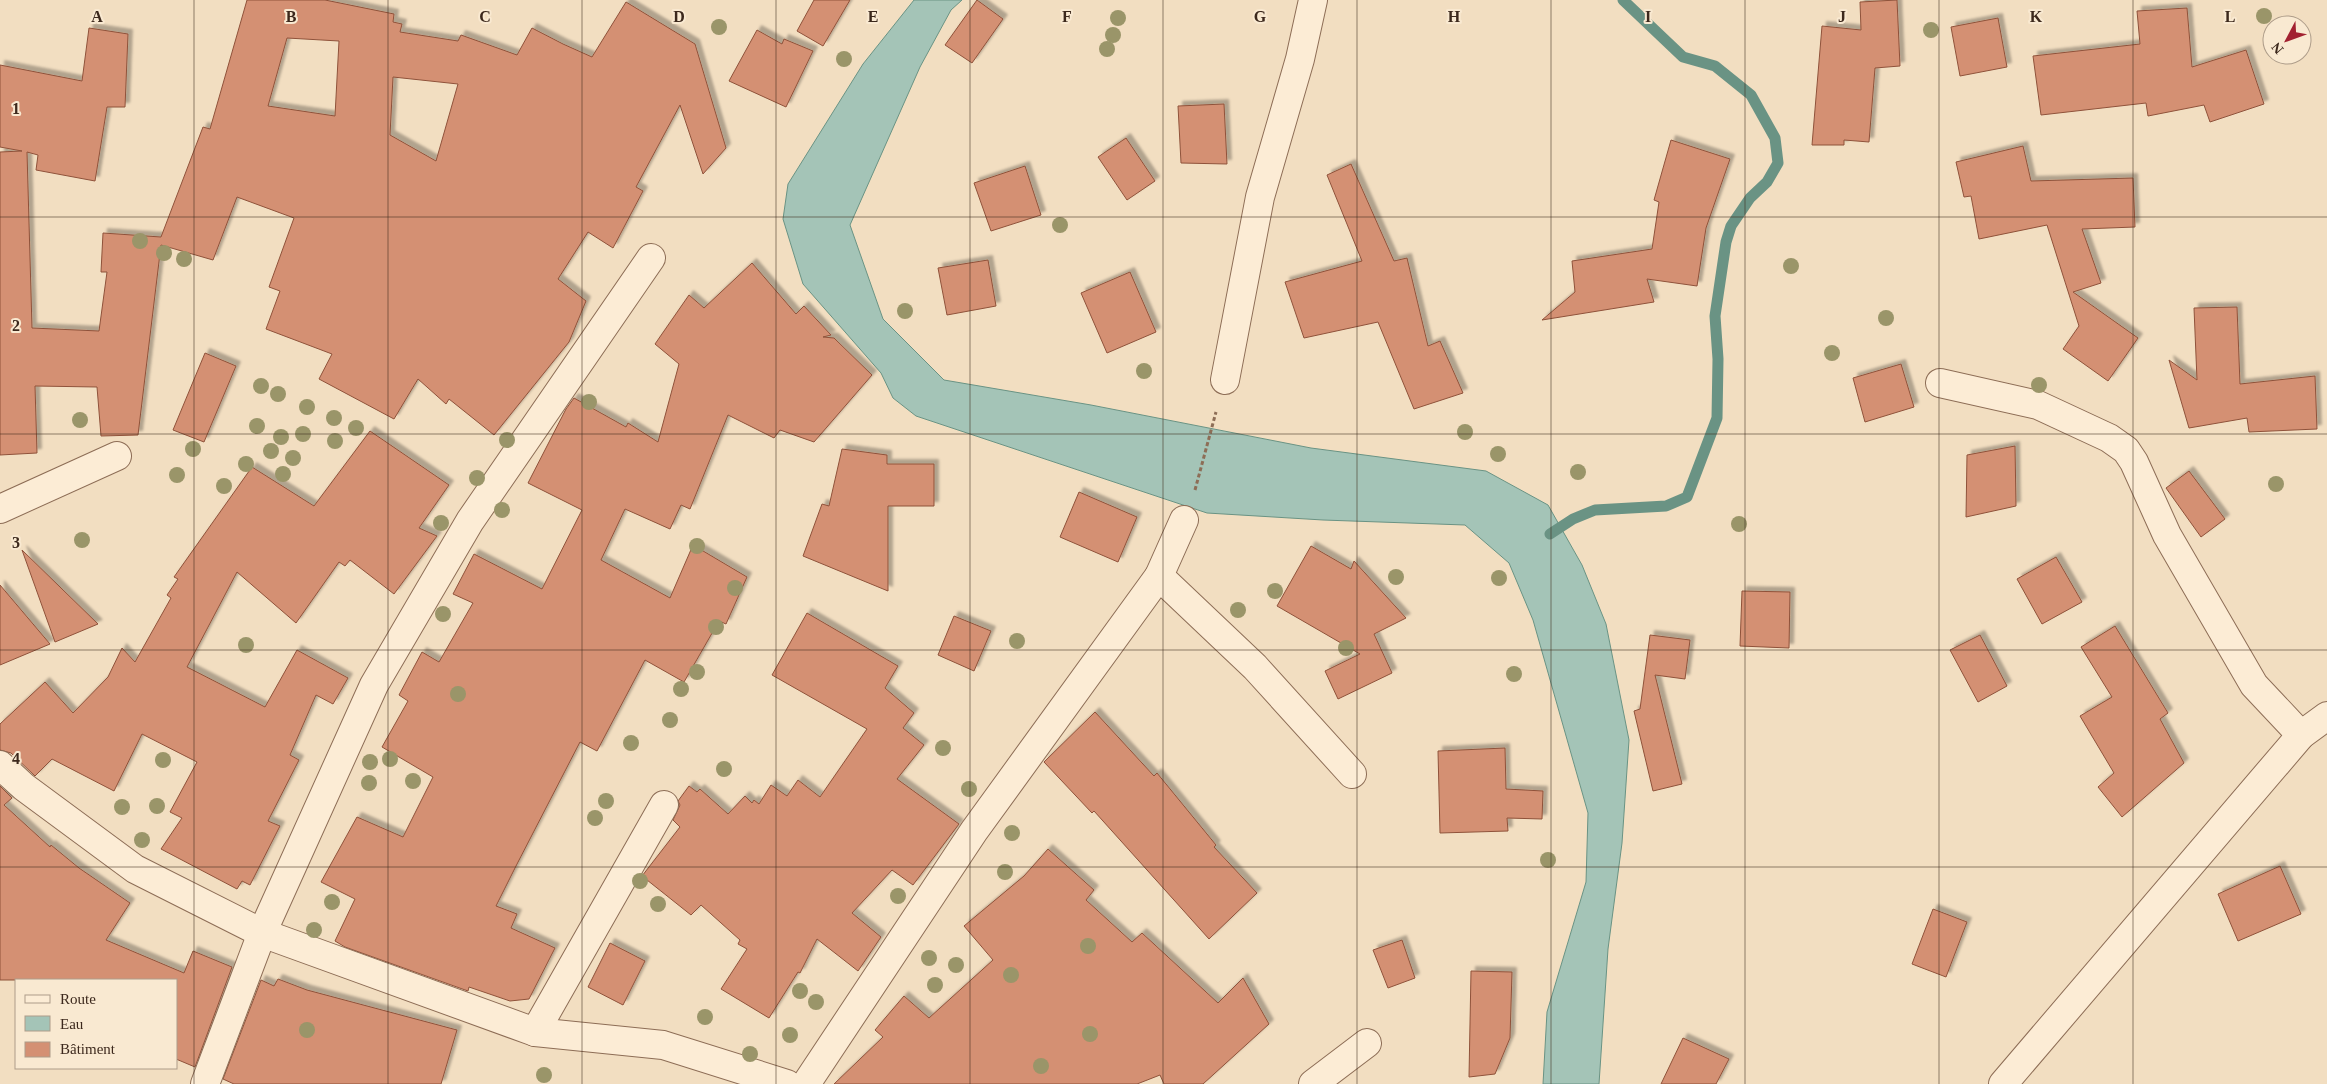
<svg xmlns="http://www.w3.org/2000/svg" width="2327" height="1084" viewBox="0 0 2327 1084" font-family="'Times New Roman',serif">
  <defs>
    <filter id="shadow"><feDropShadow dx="4.5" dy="-4.5" stdDeviation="1" flood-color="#0004"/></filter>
  </defs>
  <rect width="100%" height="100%" fill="#f2dec1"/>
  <!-- water -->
  <polygon fill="#a4c4b7" stroke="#6a9384" points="914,0 962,0 951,10 920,67 850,225 883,319 944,380 1091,405 1311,448 1486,471 1548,505 1582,565 1606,624 1629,740 1622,843 1608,949 1599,1084 1543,1084 1547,1012 1586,882 1588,813 1533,620 1509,563 1465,525 1323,520 1207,513 916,416 893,398 881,373 803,284 783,219 788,184 863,64"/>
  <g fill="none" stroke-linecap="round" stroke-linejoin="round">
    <!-- stream -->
    <polyline stroke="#6a9384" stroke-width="11" points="1550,534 1573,519 1595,510 1666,506 1687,497 1717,418 1718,359 1715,316 1726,242 1731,226 1750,198 1767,182 1778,163 1775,138 1751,95 1715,66 1683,57 1623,0"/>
  </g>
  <!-- building -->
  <g fill="#d49073" stroke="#8f523a" fill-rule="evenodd" filter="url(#shadow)">
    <path d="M247 0H325L394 14 393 22 402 24 400 32 458 41 461 35 517 55 532 28 563 44 592 57 626 2 695 44 726 148 703 174 680 105 636 187 643 191 613 248 588 232 558 279 586 301 569 342 494 435 449 399 446 404 418 379 394 419 319 379 332 354 266 329 280 291 269 287 294 218 237 197 213 260 161 245 138 435 101 436 97 387 35 386 37 453 0 455V152L22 151 0 147V65L82 81 89 28 128 34 125 107H107L95 181 36 170 38 155 27 152 32 328 99 331 107 272H101L103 233 161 237 203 127 210 129ZM287 38 339 41 335 116 268 106ZM393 77 458 84 436 161 390 135Z"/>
    <polygon points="814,0 850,0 823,46 797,31"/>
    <polygon points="977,0 1003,19 972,63 945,45"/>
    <polygon points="1897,0 1900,66 1875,68 1869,142 1844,140 1844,145 1812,145 1822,26 1861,30 1860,2"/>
    <polygon points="2187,8 2192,67 2246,50 2264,104 2210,122 2204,105 2148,116 2146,103 2041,115 2033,56 2140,44 2137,11"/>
    <polygon points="1998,18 2007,67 1960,76 1951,27"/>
    <polygon points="757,30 782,44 784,39 813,51 786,107 729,81"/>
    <polygon points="1224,104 1227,164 1181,163 1178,106"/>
    <polygon points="1126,138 1155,181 1127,200 1098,157"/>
    <polygon points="1671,140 1730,159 1706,228 1697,286 1647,279 1654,302 1542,320 1575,292 1572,261 1652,249 1659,202 1654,200"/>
    <polygon points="2023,146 2031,181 2133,178 2135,227 2082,229 2101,283 2073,292 2138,338 2108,381 2063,349 2079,326 2047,225 1979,239 1971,196 1964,197 1956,162"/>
    <polygon points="1351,164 1394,261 1407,258 1428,346 1440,341 1463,393 1414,409 1378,322 1304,338 1285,282 1362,261 1327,175"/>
    <polygon points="1025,166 1041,215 991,231 974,183"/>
    <polygon points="988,260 996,306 947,315 938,268"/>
    <polygon points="752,263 796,314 804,306 831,335 823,337 834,338 872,375 814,442 780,430 774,438 728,415 690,509 681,505 670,529 625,509 601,560 670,598 693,545 747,577 726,624 719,621 684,682 645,660 597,751 580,742 516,866 496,906 517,914 511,928 555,948 529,999 510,1001 469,987 468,991 345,947 335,941 355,899 321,882 357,817 403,837 433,777 382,747 408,701 399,695 422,652 439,662 473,603 453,594 474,554 542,589 582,510 528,483 566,409 574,398 626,427 628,423 658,442 679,364 655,344 689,295 704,308"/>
    <polygon points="1130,272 1156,332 1107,353 1081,293"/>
    <polygon points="2237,307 2240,384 2315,376 2317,429 2249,432 2247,418 2189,428 2169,360 2197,380 2194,308"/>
    <polygon points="205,353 236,366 204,442 173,430"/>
    <polygon points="1901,364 1914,407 1865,422 1853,378"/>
    <polygon points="370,431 449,485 419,528 437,536 394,594 350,560 345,566 339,562 296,623 237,572 187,667 265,707 297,650 348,678 333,704 316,695 290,755 299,760 268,821 280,826 250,885 242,881 237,889 161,849 182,818 170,812 197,762 142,734 114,791 52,759 35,776 11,753 0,750 0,724 45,682 73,713 108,677 122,648 135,662 171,598 167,595 178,579 174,577 252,467 314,506"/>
    <polygon points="2015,446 2016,506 1966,517 1967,455"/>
    <polygon points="842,449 887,455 887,464 934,464 934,506 888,506 888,591 803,556 822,504 829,506"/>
    <polygon points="2189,471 2225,519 2201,537 2166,488"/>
    <polygon points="1079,492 1137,517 1118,562 1060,537"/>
    <polygon points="1311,546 1351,569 1354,561 1406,618 1374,634 1392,673 1338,699 1325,671 1360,654 1277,606"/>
    <polygon points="22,550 98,624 55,642"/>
    <polygon points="2056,557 2082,602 2042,624 2017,579"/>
    <polygon points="0,585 50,644 0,665"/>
    <polygon points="1742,591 1790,592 1789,648 1740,646"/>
    <polygon points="807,613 898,666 885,688 914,713 903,728 924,745 897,779 959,824 913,885 892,870 852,913 881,937 858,971 817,939 800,973 798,972 769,1018 721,989 747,949 738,944 740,940 701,905 691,915 642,876 680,827 673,820 680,805 678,801 689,786 697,792 700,789 728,814 745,796 752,803 754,800 759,804 771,785 787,796 798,780 820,797 867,729 772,675"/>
    <polygon points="954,616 991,631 974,671 938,655"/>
    <polygon points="2115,626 2168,713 2160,719 2184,763 2122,817 2098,787 2114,773 2080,716 2112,697 2081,647"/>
    <polygon points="1650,635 1690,640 1685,679 1655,675 1682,784 1653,791 1634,711 1640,709"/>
    <polygon points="1980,635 2007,686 1978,702 1950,650"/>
    <polygon points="1095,712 1154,776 1157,773 1216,845 1214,847 1257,893 1209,939 1094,811 1092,813 1044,762"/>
    <polygon points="1505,748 1506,789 1543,791 1542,819 1507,818 1508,831 1440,833 1438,751"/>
    <polygon points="0,786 12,798 4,805 50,847 51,845 79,868 130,903 106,940 184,973 193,951 232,967 195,1067 176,1059 176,980 0,980"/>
    <polygon points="1048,849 1094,890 1086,900 1132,942 1142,933 1218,1003 1243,978 1269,1024 1203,1084 1164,1084 1160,1075 1137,1084 834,1084 883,1037 875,1030 904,996 929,1018 993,960 964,926 1024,876"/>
    <polygon points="2280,866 2301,914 2238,941 2218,894"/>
    <polygon points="1933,909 1967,922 1946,977 1912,964"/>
    <polygon points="1402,940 1415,978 1388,988 1373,950"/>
    <polygon points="610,943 645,961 623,1005 588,987"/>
    <polygon points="1471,971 1512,972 1510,1038 1495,1074 1469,1077"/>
    <polygon points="278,979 307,990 457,1030 441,1084 234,1084 223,1079 261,980 274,986"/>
    <polygon points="1683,1038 1729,1059 1716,1084 1661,1084"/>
  </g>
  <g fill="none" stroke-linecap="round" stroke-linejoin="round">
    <defs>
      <g id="minor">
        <polyline points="1225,380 1260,197 1300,59 1313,0"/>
        <polyline points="1940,383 2038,405 2109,438 2126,450 2134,462 2167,535 2254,685 2301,735"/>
        <polyline points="0,509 117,456"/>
        <polyline points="1159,576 1184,520"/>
        <polyline points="0,765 24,787 135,869 262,933 535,1032 663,1045 787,1084"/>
        <polyline points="535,1032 664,805"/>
        <polyline points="205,1084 262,933 374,685 470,521 651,258"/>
        <polyline points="806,1084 974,831 1159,576 1255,667 1352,774"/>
        <polyline points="1313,1084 1367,1043"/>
        <polyline points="2003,1084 2301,735 2327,716"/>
      </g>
    </defs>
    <!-- minor casing -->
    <use href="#minor" stroke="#8d6d56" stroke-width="30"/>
    <!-- path -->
    <polyline stroke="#8d6d56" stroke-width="3" stroke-dasharray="4 2.5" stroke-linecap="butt" points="1195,490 1216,412"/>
    <!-- minor -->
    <use href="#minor" stroke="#fcecd5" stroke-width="28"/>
  </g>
  <!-- trees -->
  <g fill="#9a9569">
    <circle cx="2264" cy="16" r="8"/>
    <circle cx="1118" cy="18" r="8"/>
    <circle cx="719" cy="27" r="8"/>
    <circle cx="1931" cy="30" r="8"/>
    <circle cx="1113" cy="35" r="8"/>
    <circle cx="1107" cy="49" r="8"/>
    <circle cx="844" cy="59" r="8"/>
    <circle cx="1060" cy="225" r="8"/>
    <circle cx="140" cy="241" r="8"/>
    <circle cx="164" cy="253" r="8"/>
    <circle cx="184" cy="259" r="8"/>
    <circle cx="1791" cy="266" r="8"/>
    <circle cx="905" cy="311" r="8"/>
    <circle cx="1886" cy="318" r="8"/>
    <circle cx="1832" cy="353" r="8"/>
    <circle cx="1144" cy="371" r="8"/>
    <circle cx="2039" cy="385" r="8"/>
    <circle cx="261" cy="386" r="8"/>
    <circle cx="278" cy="394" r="8"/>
    <circle cx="589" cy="402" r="8"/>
    <circle cx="307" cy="407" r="8"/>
    <circle cx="334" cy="418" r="8"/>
    <circle cx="80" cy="420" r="8"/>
    <circle cx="257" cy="426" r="8"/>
    <circle cx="356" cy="428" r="8"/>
    <circle cx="1465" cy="432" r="8"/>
    <circle cx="303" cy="434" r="8"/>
    <circle cx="281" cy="437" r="8"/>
    <circle cx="507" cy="440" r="8"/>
    <circle cx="335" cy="441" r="8"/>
    <circle cx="193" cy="449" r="8"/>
    <circle cx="271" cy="451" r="8"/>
    <circle cx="1498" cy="454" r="8"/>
    <circle cx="293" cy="458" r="8"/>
    <circle cx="246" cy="464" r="8"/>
    <circle cx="1578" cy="472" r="8"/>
    <circle cx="283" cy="474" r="8"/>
    <circle cx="177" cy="475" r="8"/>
    <circle cx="477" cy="478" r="8"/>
    <circle cx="2276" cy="484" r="8"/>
    <circle cx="224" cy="486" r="8"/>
    <circle cx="502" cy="510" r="8"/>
    <circle cx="441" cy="523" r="8"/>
    <circle cx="1739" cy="524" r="8"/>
    <circle cx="82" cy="540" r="8"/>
    <circle cx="697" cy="546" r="8"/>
    <circle cx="1396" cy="577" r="8"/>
    <circle cx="1499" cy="578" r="8"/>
    <circle cx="735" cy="588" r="8"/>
    <circle cx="1275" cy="591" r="8"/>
    <circle cx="1238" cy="610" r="8"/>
    <circle cx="443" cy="614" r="8"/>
    <circle cx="716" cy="627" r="8"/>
    <circle cx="1017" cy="641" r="8"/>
    <circle cx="246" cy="645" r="8"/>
    <circle cx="1346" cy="648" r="8"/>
    <circle cx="697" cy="672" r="8"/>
    <circle cx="1514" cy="674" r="8"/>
    <circle cx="681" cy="689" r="8"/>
    <circle cx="458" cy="694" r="8"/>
    <circle cx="670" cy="720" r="8"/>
    <circle cx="631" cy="743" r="8"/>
    <circle cx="943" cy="748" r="8"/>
    <circle cx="390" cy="759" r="8"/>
    <circle cx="163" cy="760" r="8"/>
    <circle cx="370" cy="762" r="8"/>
    <circle cx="724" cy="769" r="8"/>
    <circle cx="413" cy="781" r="8"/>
    <circle cx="369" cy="783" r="8"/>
    <circle cx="969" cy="789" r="8"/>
    <circle cx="606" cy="801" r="8"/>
    <circle cx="157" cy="806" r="8"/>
    <circle cx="122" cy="807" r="8"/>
    <circle cx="595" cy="818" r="8"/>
    <circle cx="1012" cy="833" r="8"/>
    <circle cx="142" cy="840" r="8"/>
    <circle cx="1548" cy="860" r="8"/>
    <circle cx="1005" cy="872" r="8"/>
    <circle cx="640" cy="881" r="8"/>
    <circle cx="898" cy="896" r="8"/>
    <circle cx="332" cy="902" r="8"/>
    <circle cx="658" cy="904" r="8"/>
    <circle cx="314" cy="930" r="8"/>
    <circle cx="1088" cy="946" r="8"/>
    <circle cx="929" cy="958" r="8"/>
    <circle cx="956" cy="965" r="8"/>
    <circle cx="1011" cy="975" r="8"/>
    <circle cx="935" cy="985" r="8"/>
    <circle cx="800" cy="991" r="8"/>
    <circle cx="816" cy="1002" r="8"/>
    <circle cx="705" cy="1017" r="8"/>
    <circle cx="307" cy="1030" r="8"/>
    <circle cx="1090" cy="1034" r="8"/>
    <circle cx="790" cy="1035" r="8"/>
    <circle cx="750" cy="1054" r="8"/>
    <circle cx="1041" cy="1066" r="8"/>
    <circle cx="544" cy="1075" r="8"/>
  </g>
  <!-- grid -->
  <path fill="none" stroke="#3c281c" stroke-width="1" stroke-opacity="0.55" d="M194 0V1084M388 0V1084M582 0V1084M776 0V1084M970 0V1084M1163 0V1084M1357 0V1084M1551 0V1084M1745 0V1084M1939 0V1084M2133 0V1084M0 217H2327M0 434H2327M0 650H2327M0 867H2327"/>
  <g font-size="16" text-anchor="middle" font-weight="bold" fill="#3c281c" stroke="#f9e9d1" stroke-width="4" stroke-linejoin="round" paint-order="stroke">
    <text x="97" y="22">A</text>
    <text x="291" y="22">B</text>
    <text x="485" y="22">C</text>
    <text x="679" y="22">D</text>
    <text x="873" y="22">E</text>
    <text x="1067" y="22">F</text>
    <text x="1260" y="22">G</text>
    <text x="1454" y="22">H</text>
    <text x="1648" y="22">I</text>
    <text x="1842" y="22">J</text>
    <text x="2036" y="22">K</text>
    <text x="2230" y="22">L</text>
    <text x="16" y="114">1</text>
    <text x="16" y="331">2</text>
    <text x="16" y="548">3</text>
    <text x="16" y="764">4</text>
  </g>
  <!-- legend -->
  <rect x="15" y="979" width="162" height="90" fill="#f9e9d1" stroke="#ad9c89"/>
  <rect x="25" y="995" width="25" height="8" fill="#fcecd5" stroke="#ad9c89"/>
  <text x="60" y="1004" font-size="15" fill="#3c281c">Route</text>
  <rect x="25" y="1016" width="25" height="15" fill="#a4c4b7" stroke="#ad9c89"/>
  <text x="60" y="1029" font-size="15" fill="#3c281c">Eau</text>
  <rect x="25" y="1042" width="25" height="15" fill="#d49073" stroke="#ad9c89"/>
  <text x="60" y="1054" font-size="15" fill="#3c281c">Bâtiment</text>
  <!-- north arrow -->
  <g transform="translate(2287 40) rotate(229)"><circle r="24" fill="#f9e9d1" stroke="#ad9c89"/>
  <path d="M0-4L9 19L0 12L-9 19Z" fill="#a22130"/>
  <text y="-8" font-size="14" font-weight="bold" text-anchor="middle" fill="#3c281c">N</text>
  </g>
</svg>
